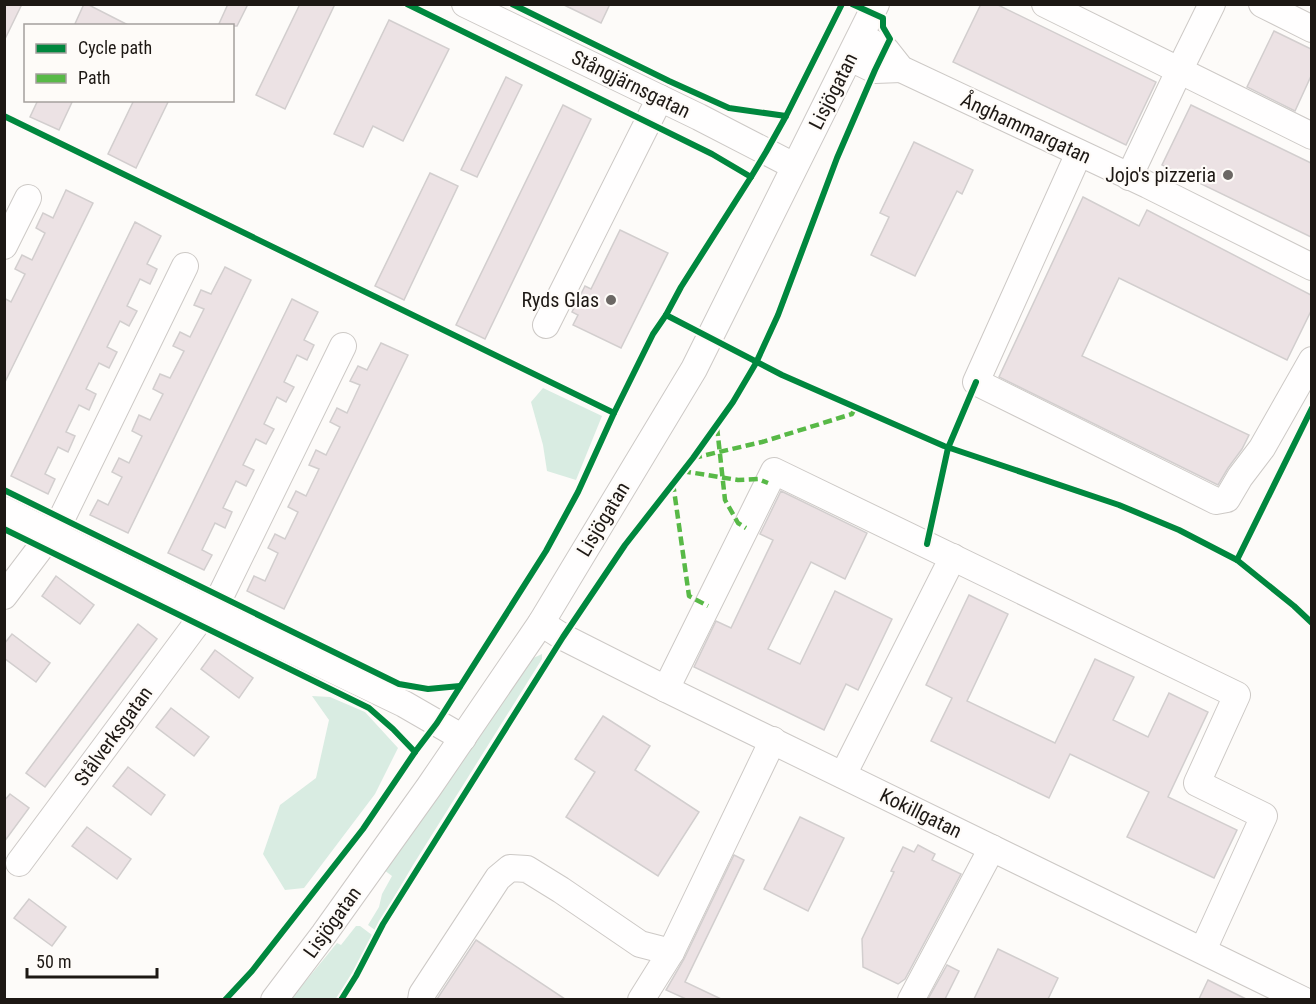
<svg xmlns="http://www.w3.org/2000/svg" width="1316" height="1004" viewBox="0 0 1316 1004" font-family="'Roboto Condensed',sans-serif">
  <rect width="100%" height="100%" fill="#fdfbf9"/>
  <!-- green -->
  <g fill="#d9ece2">
    <polygon points="543,388 602,416 576,480 547,471 543,445 531,402"/>
    <polygon points="542,654 542,659 413,865 375,930 368,925 379,907 382,894 392,876 384,870 529,660"/>
    <polygon points="312,696 330,697 365,712 398,748 375,794 304,888 285,890 263,854 280,805 316,778 329,720"/>
    <polygon points="356,926 360,926 372,935 355,969 336,999 291,999 337,943 341,945"/>
  </g>
  <!-- building -->
  <g fill="#ece2e4" stroke="#d2cece" stroke-width="1.5">
    <polygon points="4,4 22,4 4,41"/>
    <polygon points="84,4 87,4 130,26 74,26"/>
    <polygon points="228,4 248,4 237,26 218,26"/>
    <polygon points="300,4 335,4 285,109 256,95"/>
    <polygon points="562,4 610,4 601,23"/>
    <polygon points="981,4 996,4 1156,82 1126,145 953,62"/>
    <polygon points="389,20 449,49 403,141 373,126 363,147 334,134"/>
    <polygon points="1274,31 1311,49 1311,76 1295,111 1247,87"/>
    <polygon points="506,77 522,85 477,177 461,170"/>
    <polygon points="38,100 73,100 59,130 30,117"/>
    <polygon points="134,100 169,100 136,168 108,154"/>
    <polygon points="563,105 591,119 485,339 456,325"/>
    <polygon points="1191,105 1311,163 1311,237 1162,165"/>
    <polygon points="914,142 973,170 962,194 957,191 915,276 871,255 889,217 880,213"/>
    <polygon points="430,173 458,186 404,300 375,286"/>
    <polygon points="66,190 93,203 4,384 4,298 11,302 25,274 15,269 22,255 32,260 45,233 36,228 43,213 53,218"/>
    <polygon points="1083,197 1139,226 1147,210 1311,295 1311,311 1287,360 1119,278 1082,356 1249,435 1242,449 1228,468 1218,485 999,377"/>
    <polygon points="135,222 161,236 147,264 157,269 150,284 140,279 127,306 137,311 129,326 120,321 107,347 117,352 109,368 99,363 86,389 96,394 89,410 79,405 66,432 75,436 68,452 58,447 45,474 55,479 48,494 11,476"/>
    <polygon points="620,230 668,253 621,348 573,325 578,315 572,312 585,286 591,289"/>
    <polygon points="225,267 251,280 128,533 90,515 98,500 108,505 122,477 112,472 119,458 129,463 142,436 132,431 139,415 150,420 163,394 153,389 160,374 170,378 184,351 173,346 180,332 190,337 204,309 194,305 201,290 211,294"/>
    <polygon points="292,299 318,312 304,340 314,345 307,360 297,355 284,382 294,387 286,402 277,397 264,424 274,429 266,444 256,439 243,465 254,470 246,486 236,481 223,508 232,512 225,528 215,523 202,550 212,555 204,570 168,553"/>
    <polygon points="381,343 408,355 284,609 247,591 254,576 265,581 278,553 268,548 275,534 285,539 298,512 288,507 296,491 306,496 319,469 309,465 316,450 326,455 340,427 330,422 337,408 347,413 360,385 350,381 358,366 367,370"/>
    <polygon points="781,491 867,533 845,579 811,562 768,649 800,664 835,591 892,619 858,690 846,684 824,730 694,667 716,621 731,628 773,540 760,534"/>
    <polygon points="56,576 94,605 80,624 42,596"/>
    <polygon points="969,595 1008,614 967,701 1055,743 1095,659 1134,677 1113,720 1148,737 1169,693 1208,712 1168,797 1237,830 1214,878 1127,837 1149,792 1070,754 1049,798 931,741 952,698 926,685"/>
    <polygon points="138,624 157,639 45,787 26,773"/>
    <polygon points="12,634 50,663 36,682 4,658 4,644"/>
    <polygon points="215,650 253,678 239,698 201,669"/>
    <polygon points="171,708 209,737 194,756 156,727"/>
    <polygon points="603,716 650,746 635,770 699,812 658,876 566,817 595,772 575,759"/>
    <polygon points="128,767 165,795 151,815 113,786"/>
    <polygon points="10,794 29,808 4,842 4,801"/>
    <polygon points="800,817 844,838 808,911 764,889"/>
    <polygon points="87,827 131,859 117,879 72,846"/>
    <polygon points="918,845 935,854 932,860 961,874 905,979 898,984 863,967 862,939 894,872 891,871 903,847 914,852"/>
    <polygon points="734,855 744,860 685,982 721,999 686,999 666,990 684,959"/>
    <polygon points="29,899 66,927 52,946 14,918"/>
    <polygon points="476,940 565,999 437,999"/>
    <polygon points="998,949 1058,978 1048,999 974,999"/>
    <polygon points="947,965 959,971 945,999 928,999"/>
    <polygon points="1208,980 1246,999 1199,999"/>
  </g>
  <g fill="none" stroke-linecap="round" stroke-linejoin="round">
    <defs>
      <g id="minor">
        <polyline points="465,4 699,117 794,166"/>
        <polyline points="1045,4 1312,136"/>
        <polyline points="1262,4 1312,29"/>
        <polyline points="861,36 886,50 901,69 1148,185 1312,267"/>
        <polyline points="850,58 875,70 901,69"/>
        <polyline points="1079,153 976,382 1216,501 1227,499 1240,477 1262,448 1312,360"/>
        <polyline points="1129,177 1179,71 1212,4"/>
        <polyline points="4,246 28,198"/>
        <polyline points="546,325 660,98"/>
        <polyline points="4,510 208,610 404,704 463,738"/>
        <polyline points="4,596 60,522 185,266"/>
        <polyline points="541,623 563,637 666,689 1303,1000"/>
        <polyline points="666,689 774,471 1237,695 1197,783 1264,816 1203,950"/>
        <polyline points="843,775 953,557"/>
        <polyline points="19,863 197,623 220,597 343,346"/>
        <polyline points="274,1000 324,934 429,787 541,623 694,369 876,4"/>
        <polyline points="421,1000 422,994 498,878 510,868 527,869 561,890 640,944 671,952"/>
        <polyline points="641,1000 671,952 773,740"/>
        <polyline points="911,1000 992,848"/>
      </g>
    </defs>
    <!-- minor casing -->
    <use href="#minor" stroke="#cdc9c6" stroke-width="28"/>
    <!-- minor -->
    <use href="#minor" stroke="#fffefe" stroke-width="26"/>
    <!-- quiet -->
    <g stroke="#58b947" stroke-width="4.5" stroke-dasharray="9 4.5" stroke-linecap="butt">
      <polyline points="717,427 725,500 738,523 746,528"/>
      <polyline points="693,458 762,442 852,414 855,408"/>
      <polyline points="682,471 738,480 758,479 768,483"/>
      <polyline points="673,483 689,596 708,606"/>
    </g>
    <defs>
      <g id="cycleway">
        <polyline points="407,4 712,154 751,177"/>
        <polyline points="512,4 669,81 729,108 786,116"/>
        <polyline points="4,116 614,413"/>
        <polyline points="666,315 782,375 944,446 1119,505 1179,530 1237,560 1294,606 1312,623"/>
        <polyline points="4,490 399,684 428,689 460,686"/>
        <polyline points="4,529 369,708 393,729 415,752"/>
        <polyline points="927,544 948,448 976,382"/>
        <polyline points="1237,560 1312,408"/>
        <polyline points="225,1000 252,971 363,829 415,752 437,723 546,551 578,492 614,413 653,334 666,315 681,287 751,177 766,152 786,116 842,4"/>
        <polyline points="341,1000 356,976 383,924 563,637 625,545 693,458 733,402 756,363 778,315 837,158 875,70 890,39 883,27 883,18 852,4"/>
      </g>
    </defs>
    <!-- cycleway casing -->
    <use href="#cycleway" stroke="#fefbf8" stroke-width="10"/>
    <!-- cycleway -->
    <use href="#cycleway" stroke="#00873e" stroke-width="6"/>
  </g>
  <!-- markers -->
  <g fill="#6b6764" stroke="#fefbf8" stroke-width="2">
    <circle cx="1228" cy="175" r="6"/>
    <circle cx="611" cy="300" r="6"/>
  </g>
  <g text-anchor="middle" dominant-baseline="central" stroke-width="4.5" stroke-linejoin="round" paint-order="stroke">
    <!-- street labels -->
    <g font-size="20" fill="#1d1814" stroke="#fefbf8">
      <text transform="translate(631 84) rotate(26)">Stångjärnsgatan</text>
      <text transform="translate(833 91) rotate(-63)">Lisjögatan</text>
      <text transform="translate(1026 128) rotate(25)">Ånghammargatan</text>
      <text transform="translate(603 519) rotate(-59)">Lisjögatan</text>
      <text transform="translate(113 736) rotate(-54)">Stålverksgatan</text>
      <text transform="translate(921 813) rotate(26)">Kokillgatan</text>
      <text transform="translate(332 922) rotate(-54)">Lisjögatan</text>
    </g>
    <!-- poi labels -->
    <g font-size="20" fill="#1d1814" stroke="#fefbf8" text-anchor="end">
      <text x="1216" y="175">Jojo's pizzeria</text>
      <text x="599" y="300">Ryds Glas</text>
    </g>
  </g>
  <!-- border -->
  <rect width="1316" height="1004" fill="none" stroke="#1d1814" stroke-width="12"/>
  <!-- legend -->
  <rect x="24" y="24" width="210" height="78" fill="#fefbf8" stroke="#a4a09d" stroke-width="1.5"/>
  <rect x="36" y="44" width="30" height="9" fill="#00873e" stroke="#a4a09d" stroke-width="1.5"/>
  <text x="78" y="54" font-size="18" fill="#1d1814">Cycle path</text>
  <rect x="36" y="74" width="30" height="9" fill="#58b947" stroke="#a4a09d" stroke-width="1.5"/>
  <text x="78" y="84" font-size="18" fill="#1d1814">Path</text>
  <!-- scale -->
  <path d="M27 968v9h130v-9" fill="none" stroke="#1d1814" stroke-width="3"/>
  <text x="36" y="968" font-size="18" fill="#1d1814" stroke="#fefbf8" stroke-width="4.5" paint-order="stroke">50 m</text>
</svg>
